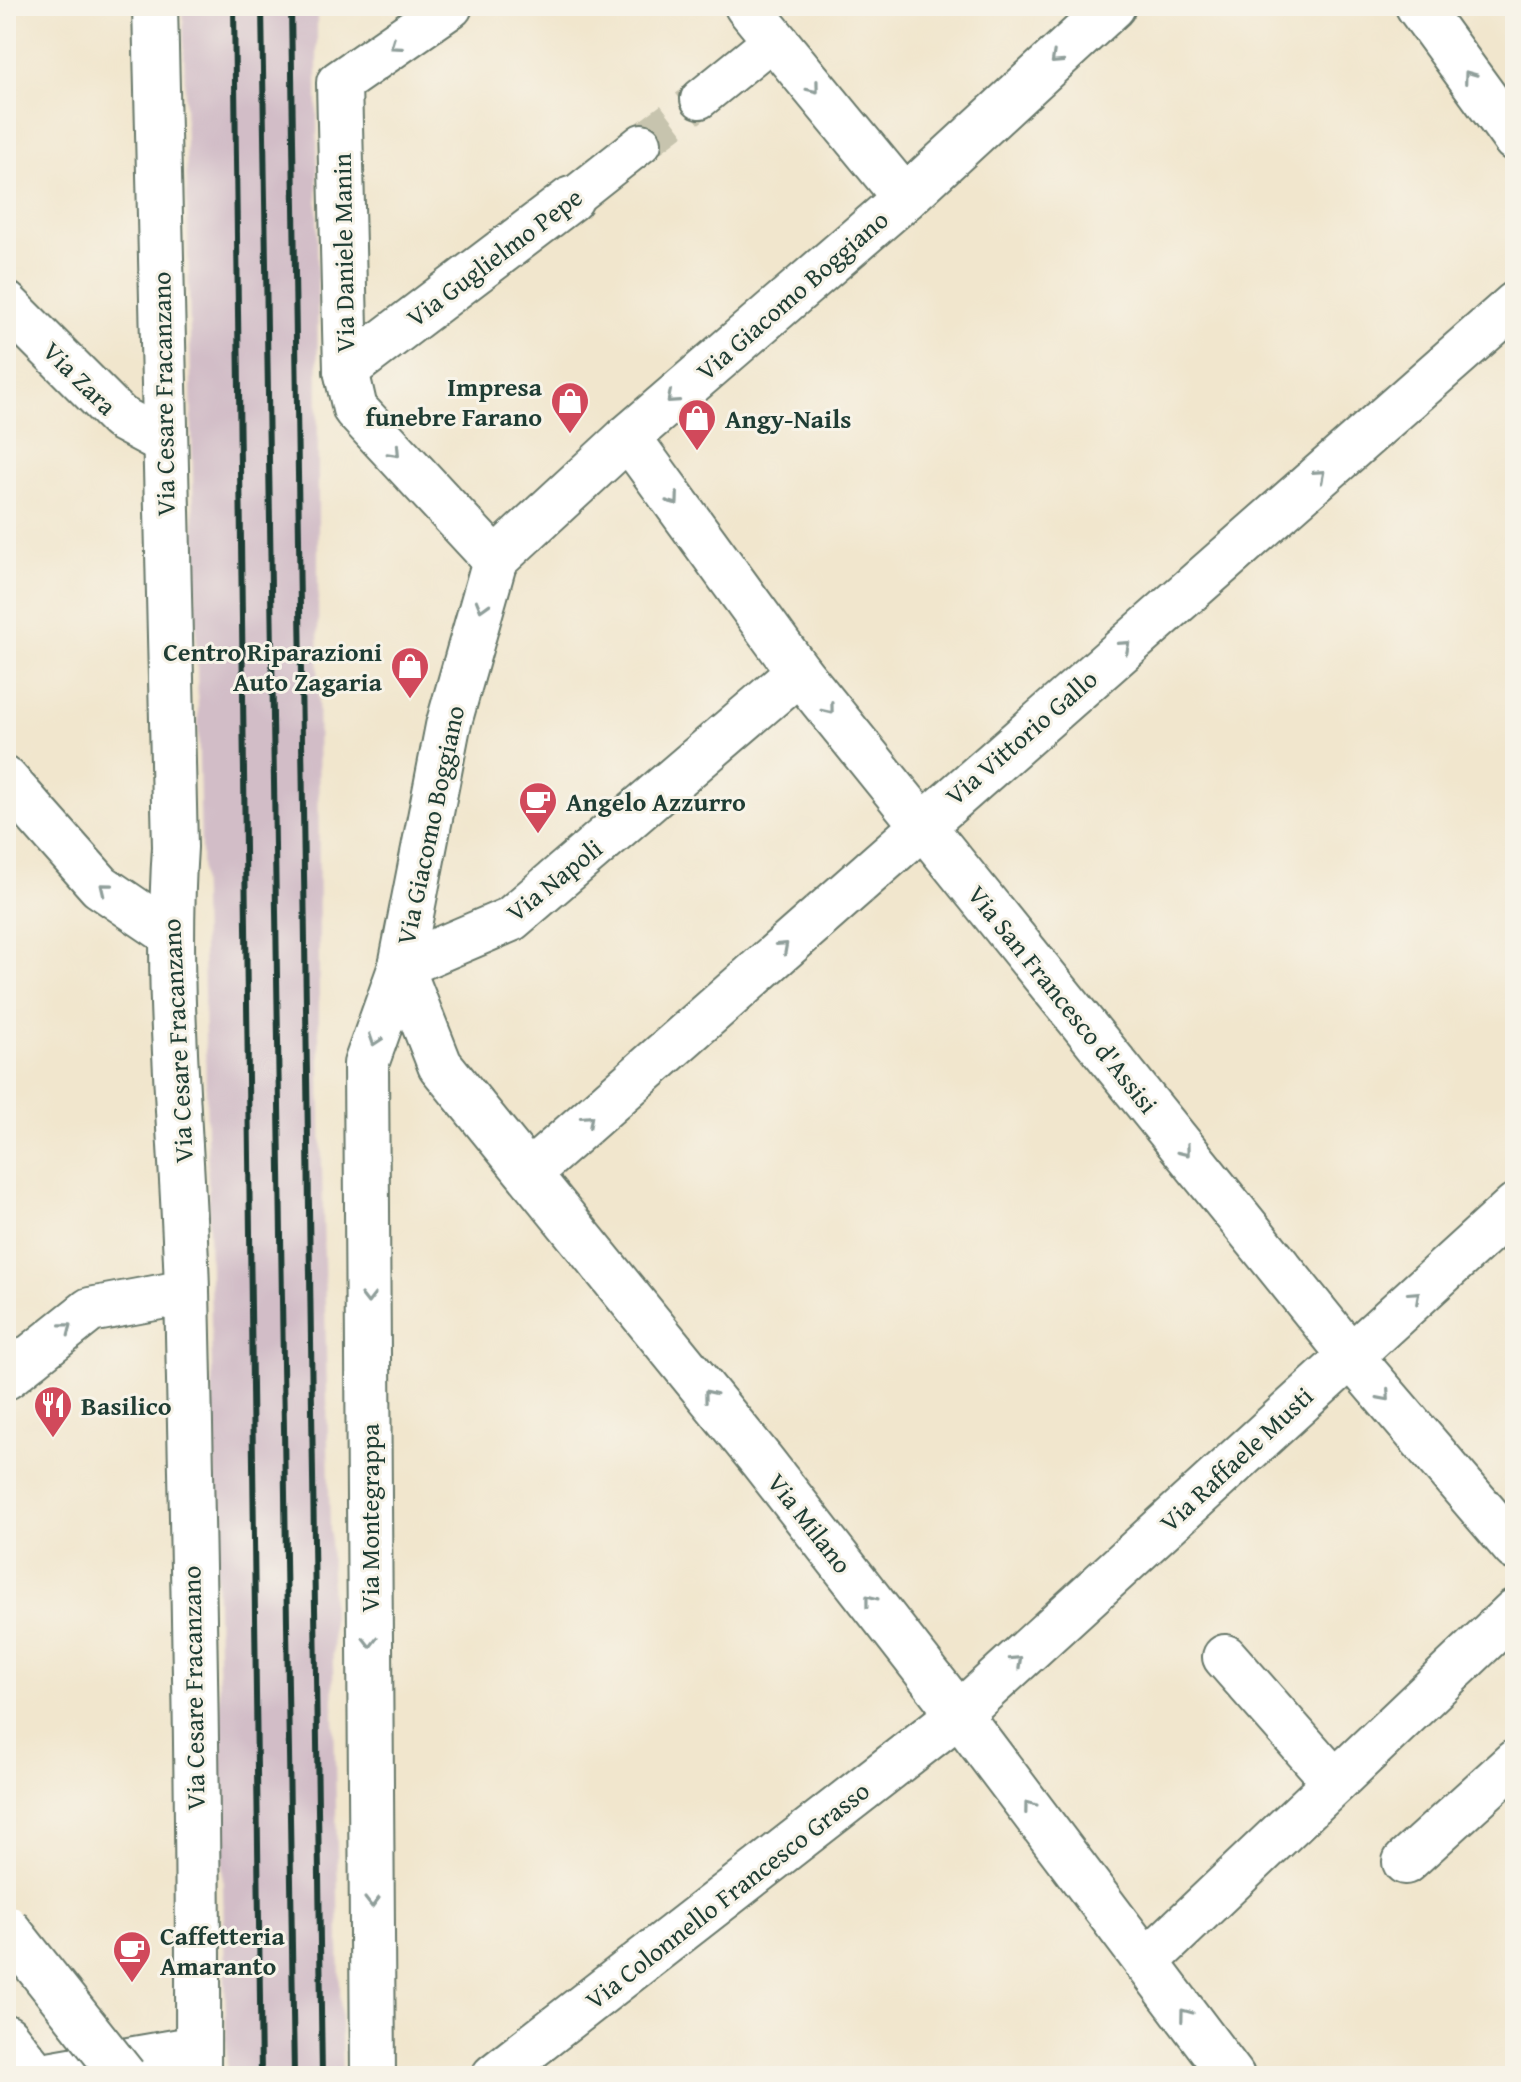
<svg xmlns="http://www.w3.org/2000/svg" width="1521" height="2082" viewBox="0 0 1521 2082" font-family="'Gentium Book Plus',serif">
  <rect width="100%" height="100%" fill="#f7f3e8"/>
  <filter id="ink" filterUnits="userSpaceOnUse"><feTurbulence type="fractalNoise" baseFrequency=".0125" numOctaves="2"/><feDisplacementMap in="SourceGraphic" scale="16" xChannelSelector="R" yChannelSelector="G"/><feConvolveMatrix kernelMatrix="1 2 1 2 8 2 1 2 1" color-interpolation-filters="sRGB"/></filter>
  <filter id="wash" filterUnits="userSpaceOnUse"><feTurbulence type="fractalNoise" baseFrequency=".006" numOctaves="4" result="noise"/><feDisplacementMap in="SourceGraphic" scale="32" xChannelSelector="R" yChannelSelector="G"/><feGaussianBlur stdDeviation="1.8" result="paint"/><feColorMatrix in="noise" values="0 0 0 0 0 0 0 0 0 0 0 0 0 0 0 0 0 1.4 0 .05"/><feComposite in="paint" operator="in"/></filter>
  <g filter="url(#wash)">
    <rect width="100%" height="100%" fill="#f1e6cd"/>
    <!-- railway -->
    <polygon fill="#d2bdc7" points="183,6 317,6 319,1031 342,2076 227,2076"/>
  </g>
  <g filter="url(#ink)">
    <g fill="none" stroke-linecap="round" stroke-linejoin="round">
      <!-- pedestrian-tunnel -->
      <polyline stroke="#c7c4ae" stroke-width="38" stroke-dasharray="38 19" stroke-linecap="butt" points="642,143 700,99"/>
      <defs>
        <g id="pedestrian">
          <polyline points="700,99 774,39"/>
          <polyline points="571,199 642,143"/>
        </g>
        <g id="minor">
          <polyline points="450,6 339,83 346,370 355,409 495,560"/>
          <polyline points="747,6 905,198"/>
          <polyline points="1418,6 1515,139"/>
          <polyline points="6,304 120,418 163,441"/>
          <polyline points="346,370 571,199"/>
          <polyline points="628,437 799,672 1350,1355 1515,1548"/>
          <polyline points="6,780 100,886 169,933"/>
          <polyline points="401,966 440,1065 762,1461 959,1714 1232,2076"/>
          <polyline points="401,966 511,919 799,672"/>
          <polyline points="530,1172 1515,304"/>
          <polyline points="6,1377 90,1310 187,1292"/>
          <polyline points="1225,1657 1335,1782"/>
          <polyline points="1405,1862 1515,1762"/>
          <polyline points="1146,1962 1515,1611"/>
          <polyline points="6,2037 37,2076"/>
          <polyline points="37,2076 198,2048"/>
          <polyline points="373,2076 366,1064 401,966 448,726 495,560 628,437 905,198 1113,6"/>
          <polyline points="494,2076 959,1714 1515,1206"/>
        </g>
        <path id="tertiary" d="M155 6 175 847C165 996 183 1143 187 1291 193 1553 199 1815 198 2076"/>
      </defs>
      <!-- pedestrian casing -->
      <use href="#pedestrian" stroke="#68786a" stroke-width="42"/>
      <!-- minor casing -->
      <use href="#minor" stroke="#68786a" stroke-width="48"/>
      <!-- tertiary casing -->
      <use href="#tertiary" stroke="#68786a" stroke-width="48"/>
      <!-- pedestrian -->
      <use href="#pedestrian" stroke="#fff" stroke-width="38"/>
      <!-- minor -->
      <use href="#minor" stroke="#fff" stroke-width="44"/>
      <!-- tertiary -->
      <use href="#tertiary" stroke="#fff" stroke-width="44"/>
      <!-- rail -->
      <g stroke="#1f3d34" stroke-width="6">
        <polyline points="234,6 261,2076"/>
        <polyline points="262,6 294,2076"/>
        <polyline points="291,6 322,2076"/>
      </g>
      <defs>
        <polyline id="tertiary-bridge" points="6,1927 124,2076"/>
      </defs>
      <!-- tertiary-bridge casing -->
      <use href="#tertiary-bridge" stroke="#68786a" stroke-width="48" stroke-linecap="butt"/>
      <!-- tertiary-bridge -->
      <use href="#tertiary-bridge" stroke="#fff" stroke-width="44"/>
    </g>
    <!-- one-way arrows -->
    <defs><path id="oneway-chevron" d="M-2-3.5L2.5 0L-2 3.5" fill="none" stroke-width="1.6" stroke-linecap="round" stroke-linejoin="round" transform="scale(2)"/></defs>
    <g stroke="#8f9e9a">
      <use href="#oneway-chevron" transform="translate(395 45) rotate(145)"/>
      <use href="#oneway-chevron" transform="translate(1056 59) rotate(137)"/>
      <use href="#oneway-chevron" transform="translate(1469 76) rotate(-126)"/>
      <use href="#oneway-chevron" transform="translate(814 88) rotate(51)"/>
      <use href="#oneway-chevron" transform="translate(672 398) rotate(139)"/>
      <use href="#oneway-chevron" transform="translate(395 452) rotate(47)"/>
      <use href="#oneway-chevron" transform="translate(1320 475) rotate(-41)"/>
      <use href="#oneway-chevron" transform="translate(674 500) rotate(54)"/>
      <use href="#oneway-chevron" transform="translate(482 606) rotate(106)"/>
      <use href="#oneway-chevron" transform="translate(1125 646) rotate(-41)"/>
      <use href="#oneway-chevron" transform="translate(829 709) rotate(51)"/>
      <use href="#oneway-chevron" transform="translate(105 888) rotate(-141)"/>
      <use href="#oneway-chevron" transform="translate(783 947) rotate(-42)"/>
      <use href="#oneway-chevron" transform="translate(375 1040) rotate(109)"/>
      <use href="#oneway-chevron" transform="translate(588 1120) rotate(-42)"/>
      <use href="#oneway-chevron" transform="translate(1185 1151) rotate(51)"/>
      <use href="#oneway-chevron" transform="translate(1415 1296) rotate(-42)"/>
      <use href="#oneway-chevron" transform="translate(368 1298) rotate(90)"/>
      <use href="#oneway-chevron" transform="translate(67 1328) rotate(-38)"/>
      <use href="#oneway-chevron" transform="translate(709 1395) rotate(-129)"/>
      <use href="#oneway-chevron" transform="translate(1385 1396) rotate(49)"/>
      <use href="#oneway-chevron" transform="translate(870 1600) rotate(-128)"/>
      <use href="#oneway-chevron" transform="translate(370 1642) rotate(90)"/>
      <use href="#oneway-chevron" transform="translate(1017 1661) rotate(-43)"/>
      <use href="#oneway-chevron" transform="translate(1029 1806) rotate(-127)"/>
      <use href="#oneway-chevron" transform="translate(372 1902) rotate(90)"/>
      <use href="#oneway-chevron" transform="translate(1185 2014) rotate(-127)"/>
    </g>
  </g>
  <!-- icons -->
  <defs>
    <symbol id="shop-pin" viewBox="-11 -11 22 30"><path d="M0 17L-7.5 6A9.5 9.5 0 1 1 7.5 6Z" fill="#d1495b" stroke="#f7f3e8"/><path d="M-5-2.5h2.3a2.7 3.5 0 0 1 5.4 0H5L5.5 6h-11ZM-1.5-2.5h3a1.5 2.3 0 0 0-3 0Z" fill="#fff"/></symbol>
    <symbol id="cafe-pin" viewBox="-11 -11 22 30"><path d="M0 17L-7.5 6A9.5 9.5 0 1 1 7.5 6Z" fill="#d1495b" stroke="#f7f3e8"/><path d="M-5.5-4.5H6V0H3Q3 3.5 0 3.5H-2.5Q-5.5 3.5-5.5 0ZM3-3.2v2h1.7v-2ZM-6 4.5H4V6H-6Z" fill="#fff"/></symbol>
    <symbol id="restaurant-pin" viewBox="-11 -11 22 30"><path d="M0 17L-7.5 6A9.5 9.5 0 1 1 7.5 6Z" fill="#d1495b" stroke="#f7f3e8"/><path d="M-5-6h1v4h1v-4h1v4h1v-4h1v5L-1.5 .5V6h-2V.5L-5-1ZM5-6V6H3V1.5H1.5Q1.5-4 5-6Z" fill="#fff"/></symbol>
  </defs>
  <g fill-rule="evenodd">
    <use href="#shop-pin" x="548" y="379" width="44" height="60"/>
    <use href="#shop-pin" x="675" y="396" width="44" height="60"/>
    <use href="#shop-pin" x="388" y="644" width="44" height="60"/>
    <use href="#cafe-pin" x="516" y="779" width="44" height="60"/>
    <use href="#restaurant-pin" x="31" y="1383" width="44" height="60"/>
    <use href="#cafe-pin" x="110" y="1928" width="44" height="60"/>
  </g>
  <g text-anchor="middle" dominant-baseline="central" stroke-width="6" stroke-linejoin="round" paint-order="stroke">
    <!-- street labels -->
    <g font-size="26" fill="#1f3d34" stroke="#f7f3e8">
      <text transform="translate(343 253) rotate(-91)">Via Daniele Manin</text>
      <text transform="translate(494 257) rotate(-37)">Via Guglielmo Pepe</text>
      <text transform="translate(792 295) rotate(-41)">Via Giacomo Boggiano</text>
      <text transform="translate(80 378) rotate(45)">Via Zara</text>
      <text transform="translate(163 394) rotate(-91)">Via Cesare Fracanzano</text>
      <text transform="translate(1021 737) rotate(-41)">Via Vittorio Gallo</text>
      <text transform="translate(430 825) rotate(-78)">Via Giacomo Boggiano</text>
      <text transform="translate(554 880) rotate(-39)">Via Napoli</text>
      <text transform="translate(1063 999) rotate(51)">Via San Francesco d'Assisi</text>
      <text transform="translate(177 1041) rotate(-93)">Via Cesare Fracanzano</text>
      <text transform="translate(1236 1459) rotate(-43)">Via Raffaele Musti</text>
      <text transform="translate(369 1518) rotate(-90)">Via Montegrappa</text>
      <text transform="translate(810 1523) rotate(52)">Via Milano</text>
      <text transform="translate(193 1688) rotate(-91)">Via Cesare Fracanzano</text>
      <text transform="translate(727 1895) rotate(-38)">Via Colonnello Francesco Grasso</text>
    </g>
    <!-- poi labels -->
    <g font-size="26" font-weight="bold" fill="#1f3d34" stroke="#f7f3e8" text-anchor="start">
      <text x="542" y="386" text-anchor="end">Impresa<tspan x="542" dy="30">funebre Farano</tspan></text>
      <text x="725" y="418">Angy-Nails</text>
      <text x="382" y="651" text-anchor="end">Centro Riparazioni<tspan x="382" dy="30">Auto Zagaria</tspan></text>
      <text x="566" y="801">Angelo Azzurro</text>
      <text x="81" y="1405">Basilico</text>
      <text x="160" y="1935">Caffetteria<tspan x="160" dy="30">Amaranto</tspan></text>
    </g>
  </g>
  <!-- margin -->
  <rect width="1521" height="2082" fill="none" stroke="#f7f3e8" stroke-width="32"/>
</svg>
